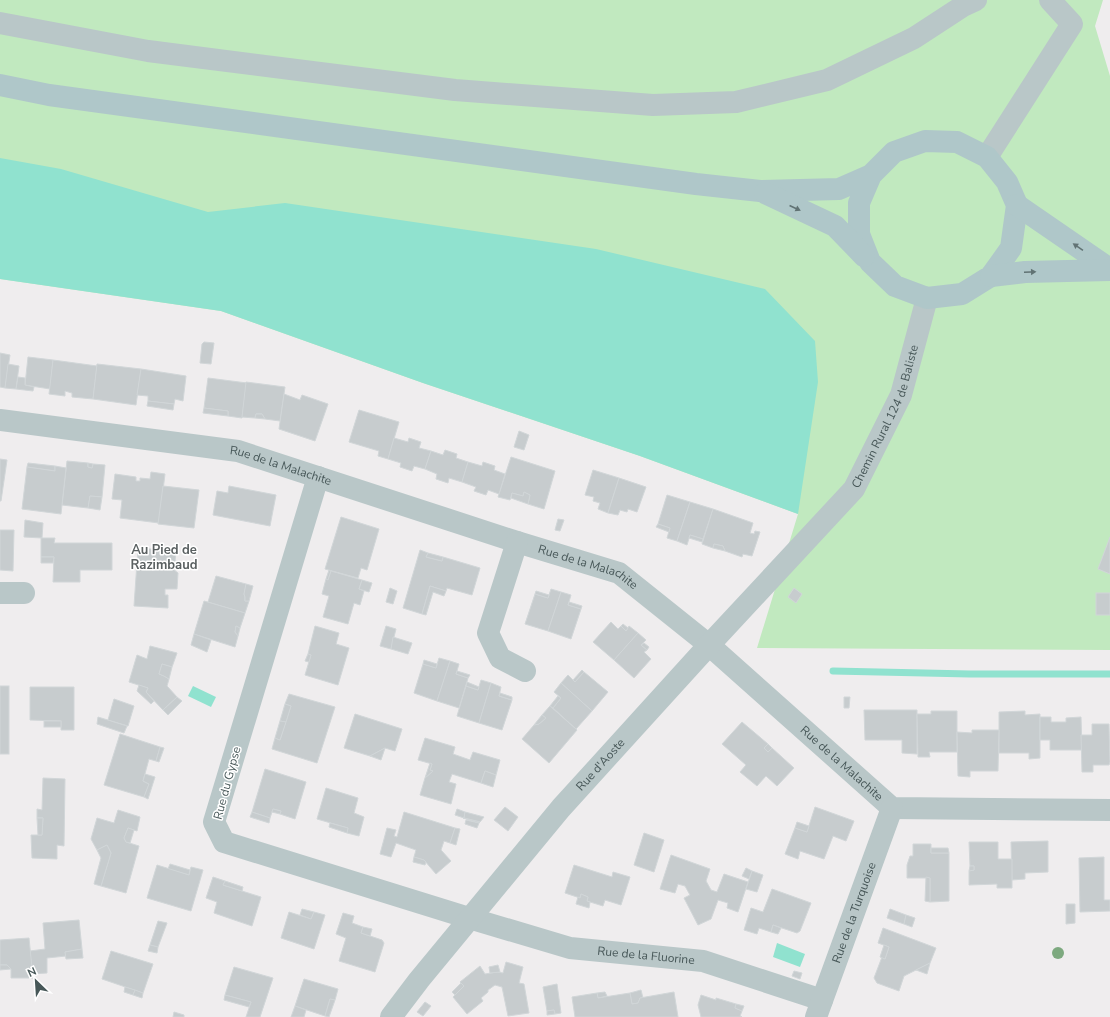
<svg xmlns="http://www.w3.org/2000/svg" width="1110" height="1017" viewBox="0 0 1110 1017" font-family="'Nunito Sans',sans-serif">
  <rect width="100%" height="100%" fill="#efedee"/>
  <!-- green -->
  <polygon fill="#c1e9bf" points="0,0 1103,0 1095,26 1110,76 1110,650 757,648 798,514 640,456 423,383 221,311 0,279"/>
  <!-- water -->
  <g fill="#90e2cf">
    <polygon points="0,158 61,169 208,212 285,203 596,249 765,289 815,341 818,382 798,514 640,456 423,383 221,311 0,279"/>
    <polygon points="193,686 216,697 211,707 188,696"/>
    <polygon points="777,943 805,954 800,967 773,957"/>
  </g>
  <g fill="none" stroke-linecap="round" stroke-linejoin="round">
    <!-- stream -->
    <polyline stroke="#90e2cf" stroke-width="7" points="833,671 970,674 1110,674"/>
  </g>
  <!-- building -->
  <g fill="#c7ccce" stroke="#d1d6d8">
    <polygon points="204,342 214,343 211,364 200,363 202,344"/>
    <polygon points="0,353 10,355 5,388 0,387"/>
    <polygon points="28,357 53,360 50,389 25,385"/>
    <polygon points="53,360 97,366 93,399 72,397 72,393 65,391 65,396 49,394"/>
    <polygon points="8,364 19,366 16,389 5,388"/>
    <polygon points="97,364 141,369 136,405 93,399"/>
    <polygon points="141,369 186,376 183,401 175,399 174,404 148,401 148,396 137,395"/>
    <polygon points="18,377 25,378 25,385 34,387 33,391 16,389"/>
    <polygon points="208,378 247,383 242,418 228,416 228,411 204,408"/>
    <polygon points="246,382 285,387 280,421 265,419 262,414 256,414 255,418 242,417"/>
    <polygon points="284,394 300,400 302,395 328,404 315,441 279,429"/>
    <polygon points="148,401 174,404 173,410 147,406"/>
    <polygon points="204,408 228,411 228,416 203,413"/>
    <polygon points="359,410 399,422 388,459 378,456 379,451 349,442"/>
    <polygon points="256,414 262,414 265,419 255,418"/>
    <polygon points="519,431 529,435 524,450 514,447"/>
    <polygon points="394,438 408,442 409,438 421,442 419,448 431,451 425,469 414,466 412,471 400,467 401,463 388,459"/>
    <polygon points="445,450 457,454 456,458 468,462 462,482 449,478 448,483 436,479 437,474 425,469 431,451 443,455"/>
    <polygon points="511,457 555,471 544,509 528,504 530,495 524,492 523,496 512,493 510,500 498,497"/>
    <polygon points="0,459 7,460 1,501 0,501"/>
    <polygon points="67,461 88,463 88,467 92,468 93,464 105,465 102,497 90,496 88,508 62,505"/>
    <polygon points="468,462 482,466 483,462 495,466 494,470 505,474 499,494 488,490 486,495 474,491 476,487 462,482"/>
    <polygon points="28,463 55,466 55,471 27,467"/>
    <polygon points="88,463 93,464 92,468 88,467"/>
    <polygon points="55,466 66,468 61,514 22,509 27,467 55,471"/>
    <polygon points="593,470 619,478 608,513 598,509 600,503 593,501 594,497 585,495"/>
    <polygon points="151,472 165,474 159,523 120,518 122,500 112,499 115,474 136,477 136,481 140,481 140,478 150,479"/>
    <polygon points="619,478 646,487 637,512 628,509 627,512 620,510 618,515 608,513"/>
    <polygon points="163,486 199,490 194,528 158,524"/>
    <polygon points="229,486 276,495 270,526 213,515 217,491 228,493"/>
    <polygon points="524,492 530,495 528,504 511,498 512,493 523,496"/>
    <polygon points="667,495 690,502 677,541 667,538 670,528 658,524"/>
    <polygon points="90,496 102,497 100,510 88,508"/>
    <polygon points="690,502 713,509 703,539 690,535 687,545 677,541"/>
    <polygon points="713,509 753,523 750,533 754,534 755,531 760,532 752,556 743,554 742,557 725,551 723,546 714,544 713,548 702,544"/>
    <polygon points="341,517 379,529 367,570 361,568 358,578 325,569"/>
    <polygon points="558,519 564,520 560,531 555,530"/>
    <polygon points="25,520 43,523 42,538 24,537"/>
    <polygon points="658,524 670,528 669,532 656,527"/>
    <polygon points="0,530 14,530 13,571 0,570"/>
    <polygon points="690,535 703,539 702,542 689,538"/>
    <polygon points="1110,537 1110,574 1098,569"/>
    <polygon points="41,538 55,538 54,543 112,543 112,570 80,570 80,582 53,582 54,557 41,557"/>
    <polygon points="714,544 723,546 725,551 713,548"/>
    <polygon points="138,548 176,551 175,562 163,562 163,569 173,569 178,573 177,589 165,589 165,595 168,595 168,608 134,606"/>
    <polygon points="420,550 428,553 426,557 442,561 443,557 480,568 472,595 447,588 446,591 430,586 422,614 403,608"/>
    <polygon points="428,553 443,557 442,561 426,557"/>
    <polygon points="41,557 54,557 53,563 41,563"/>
    <polygon points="163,562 173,563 173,569 163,569"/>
    <polygon points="329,570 331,571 328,580 326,579"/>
    <polygon points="331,571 362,580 359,589 364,591 360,605 354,603 348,624 323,617 329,596 322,594 326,579 328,580"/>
    <polygon points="216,576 246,584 244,594 245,597 245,601 249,601 245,613 208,602"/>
    <polygon points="362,580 372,583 369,592 359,589"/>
    <polygon points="246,584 253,586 249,601 245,601 245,597 244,594"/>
    <polygon points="430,586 446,591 444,596 433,592 426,615 422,614"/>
    <polygon points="390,588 397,591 393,604 386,602"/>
    <polygon points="794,588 802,594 796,603 788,597"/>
    <polygon points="551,589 561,592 548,631 525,624 535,594 548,598"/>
    <polygon points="536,591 549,595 548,598 535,594"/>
    <polygon points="561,592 571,595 568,605 581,609 571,639 548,631"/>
    <rect x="1096" y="593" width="14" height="22"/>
    <polygon points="204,601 245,613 240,628 236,626 235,632 238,636 235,647 194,634"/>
    <polygon points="569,602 582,606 581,609 568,605"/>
    <polygon points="611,622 618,629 621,626 626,631 629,626 638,633 614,660 593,642"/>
    <polygon points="623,624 628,628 626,631 621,626"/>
    <polygon points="236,626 240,628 238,636 235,632"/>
    <polygon points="315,626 339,633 336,644 349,648 338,685 305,675 311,655 308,654"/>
    <polygon points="386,626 396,629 391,649 380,646"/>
    <polygon points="638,633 646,640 641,645 647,650 644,652 651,659 634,678 614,660"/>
    <polygon points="194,634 211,640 207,652 191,645"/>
    <polygon points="393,637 412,643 408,654 391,649"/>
    <polygon points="644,643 649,647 647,650 641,645"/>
    <polygon points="150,646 177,653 172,667 162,664 159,674 164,676 169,679 167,686 177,697 163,710 146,692 148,688 129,682 137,655 147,659"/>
    <polygon points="308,654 311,655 309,662 305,661"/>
    <polygon points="439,658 450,661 437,701 414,693 423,664 436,668"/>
    <polygon points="424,660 437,664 436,668 423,664"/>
    <polygon points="450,661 459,664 456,674 468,678 459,708 437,701"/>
    <polygon points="162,664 172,667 169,679 164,676 159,674"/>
    <polygon points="582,670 584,672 575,682 573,680"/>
    <polygon points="457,671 470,675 468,678 456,674"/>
    <polygon points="584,672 608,692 592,711 561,683 568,675 575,682"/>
    <polygon points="481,680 491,683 479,723 457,716 466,686 478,690"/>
    <polygon points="467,682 479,687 478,690 466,686"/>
    <polygon points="491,683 501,687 499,696 512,700 502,730 479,723"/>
    <polygon points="561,683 592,711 576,729 553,708 561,698 554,692"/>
    <polygon points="139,685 148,688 146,692 154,701 151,704 137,691"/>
    <rect x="0" y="686" width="9" height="68"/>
    <polygon points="30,687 74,687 74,730 61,730 61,721 30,720"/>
    <polygon points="500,693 512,697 512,700 499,696"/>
    <polygon points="289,694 335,707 317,763 272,749 275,738 280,740 291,706 285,704"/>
    <polygon points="558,696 561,698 553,708 550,706"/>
    <polygon points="177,697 182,701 168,715 163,710"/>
    <polygon points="844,697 850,697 849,708 844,708"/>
    <polygon points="114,699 134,706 128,726 108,720"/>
    <polygon points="285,704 291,706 286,722 280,721"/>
    <polygon points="550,706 577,730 549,763 522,739 534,725 539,724 546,718 542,715"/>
    <polygon points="864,710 917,710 917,754 902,753 902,740 865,740"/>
    <polygon points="931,711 957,711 957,752 929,752 930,757 918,757 917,714 931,714"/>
    <polygon points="1025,711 1025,715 1040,714 1040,758 1029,759 1029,753 999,753 999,712"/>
    <polygon points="355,714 402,729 395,751 385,748 370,756 344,748"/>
    <polygon points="542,715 546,718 539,724 534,725"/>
    <polygon points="98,717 127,726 124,733 97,724"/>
    <polygon points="1040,717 1051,717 1051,722 1066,722 1066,718 1081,717 1082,750 1050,750 1050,740 1040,740"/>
    <rect x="44" y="721" width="17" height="6"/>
    <polygon points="280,721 286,722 280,740 275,738"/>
    <polygon points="742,722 768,744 764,748 768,752 772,748 794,768 777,786 766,776 757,786 740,772 746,765 722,744"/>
    <polygon points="1092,724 1109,724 1110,762 1109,765 1093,765 1093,772 1082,772 1081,735 1092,735"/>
    <polygon points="972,730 999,730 998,771 970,771 970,777 958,776 957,732 972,733"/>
    <polygon points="120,734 160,747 156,761 149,759 143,781 149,784 144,797 104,785"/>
    <polygon points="425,738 455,747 453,754 470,760 473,752 500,760 496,775 485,771 481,783 452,774 449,782 456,784 451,804 420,795 425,778 433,771 430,770 432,764 418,760"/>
    <polygon points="768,744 772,748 768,752 764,748"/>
    <polygon points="160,747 164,748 159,762 156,761"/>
    <polygon points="385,748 381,760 370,756"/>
    <polygon points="430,763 432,764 430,770 433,771 425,778"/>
    <polygon points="265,769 306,782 295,819 280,814 281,811 273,809 270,818 252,812"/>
    <polygon points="485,771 496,775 493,787 481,783"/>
    <polygon points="145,774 155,777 148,799 144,797 149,784 143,781"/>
    <polygon points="43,778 65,779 64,846 57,845 57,859 32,858 31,835 42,835 43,818 37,818 37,809 42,810"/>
    <polygon points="326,788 358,798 354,813 364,817 359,836 347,833 348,828 317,819"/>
    <polygon points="505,807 518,817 508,831 494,820"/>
    <polygon points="815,807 854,821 846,841 833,836 824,859 800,851 798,859 785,854 795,828 807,832"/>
    <polygon points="273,809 281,811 280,814 272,812"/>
    <polygon points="457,809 465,812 464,818 455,815"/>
    <polygon points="118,810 140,817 137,831 128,828 124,838 126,842 139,846 126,893 101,886 111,853 107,845 97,850 91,839 97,818 114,823"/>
    <polygon points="252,812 270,818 269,823 250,817"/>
    <polygon points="404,812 455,828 450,843 444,841 441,850 451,861 436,874 424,860 414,857 416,850 396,843 391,857 380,854 387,828 396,830 394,836 397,837"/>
    <polygon points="465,812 484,817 480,822 464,818"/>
    <polygon points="37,818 43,818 42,835 38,835"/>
    <polygon points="463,818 464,818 480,822 479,823"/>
    <polygon points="466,820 479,823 477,828 465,824"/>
    <polygon points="797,822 809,826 807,832 795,828"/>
    <polygon points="330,823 348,828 347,833 329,827"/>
    <polygon points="128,828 134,830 130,843 126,842 124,838"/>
    <polygon points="455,828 460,829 456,845 450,843"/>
    <polygon points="644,833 664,840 654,872 634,865"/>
    <polygon points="1048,841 1048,872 1025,873 1025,879 1012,880 1011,842"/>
    <polygon points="969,842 998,842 998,859 1012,859 1012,888 997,888 997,884 969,885 969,871 974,870 974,866 970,866"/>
    <polygon points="913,844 931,844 931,853 949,853 949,901 930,902 930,878 907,878 907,865 910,856 913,856"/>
    <polygon points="107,845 111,853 101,886 94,884 101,858 97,850"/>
    <polygon points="931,848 948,848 949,853 931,853"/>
    <polygon points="671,855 710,869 706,881 711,890 717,892 724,874 748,882 738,912 727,908 728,903 718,900 711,919 698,925 684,898 690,895 685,886 678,884 675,893 660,889"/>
    <polygon points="414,857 424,860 426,862 425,865 413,862"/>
    <polygon points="1104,857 1104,900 1110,900 1110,911 1080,912 1079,858"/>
    <polygon points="170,864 190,870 189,875 168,869"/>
    <polygon points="157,865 189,875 191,867 203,870 191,911 147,898"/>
    <polygon points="574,865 612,877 613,872 630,877 621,905 605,900 603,906 587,901 588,897 581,894 580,898 565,893"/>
    <polygon points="970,866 974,866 974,870 969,871"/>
    <polygon points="746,868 752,871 749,879 742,876"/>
    <polygon points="752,871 763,875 757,892 746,889"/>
    <polygon points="213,877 225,881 223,885 261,897 252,926 214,913 217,902 206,898"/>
    <polygon points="926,877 930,878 930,902 925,901"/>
    <polygon points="225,881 243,887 242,891 223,885"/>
    <polygon points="772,889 811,903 800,931 797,933 773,925 771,932 759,928 757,934 744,930 751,908 763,912"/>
    <polygon points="581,894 588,897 587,901 590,902 589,908 576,904 578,897 580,898"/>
    <polygon points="1066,904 1075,904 1075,923 1066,924"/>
    <polygon points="302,909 314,912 311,919 300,915"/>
    <polygon points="890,909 906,915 904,924 887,918"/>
    <polygon points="289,912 311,919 314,912 325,915 314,949 281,938"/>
    <polygon points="343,913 354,916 352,923 363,927 361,933 382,940 384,943 375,972 339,961 346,938 336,934"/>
    <polygon points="906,915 915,918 912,927 904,924"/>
    <polygon points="79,920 82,949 65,952 66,956 47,958 47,973 32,974 30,951 45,949 43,923"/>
    <polygon points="158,921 167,923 158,947 150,945"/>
    <polygon points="773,925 781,928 778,934 771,932"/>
    <polygon points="363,927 372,929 370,936 361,933"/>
    <polygon points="883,928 936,948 930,963 904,976 899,991 877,983 874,978 882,957 885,959 889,947 878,943"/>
    <polygon points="29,938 33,978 11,978 11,969 7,965 0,965 0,940"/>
    <polygon points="150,945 158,947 157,953 148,951"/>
    <polygon points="884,945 889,947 885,959 880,957"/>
    <polygon points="82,949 83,958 66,959 65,952"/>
    <polygon points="111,951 153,964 143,993 102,979"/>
    <polygon points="506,962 523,967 519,983 524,984 529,1013 508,1016 502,987 495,985 488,990 488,992 481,998 483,1001 467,1014 453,997 464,986 460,982 480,966 485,974 497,972 503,973"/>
    <polygon points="930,963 927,974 916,970"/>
    <polygon points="0,965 7,965 11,969 0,970"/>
    <polygon points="498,965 500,972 490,973 489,967"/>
    <polygon points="234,967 273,978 260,1017 246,1017 251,1002 225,995"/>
    <polygon points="794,971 802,973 800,979 792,976"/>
    <polygon points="304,979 338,989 335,1000 330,999 325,1016 295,1006"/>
    <polygon points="461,983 464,986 455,995 452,992"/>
    <polygon points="557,984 561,1013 555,1014 554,1010 547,1011 543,987"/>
    <polygon points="125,987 135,990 133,995 124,992"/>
    <polygon points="135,990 143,993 142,998 133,995"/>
    <polygon points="641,990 643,998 640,998 638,1003 632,1004 630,993"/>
    <polygon points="605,992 607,996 598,998 597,993"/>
    <polygon points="674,992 678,1017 575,1017 572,997 597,993 598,998 630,993 632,1004 638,1003 640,998"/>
    <polygon points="225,995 251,1002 249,1007 224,1000"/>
    <polygon points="701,995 716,1000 716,998 736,1004 735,1008 742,1011 740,1016 742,1017 701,1017 698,1005"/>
    <polygon points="330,999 335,1000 329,1017 325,1016"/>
    <polygon points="425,1002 431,1006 423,1016 417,1012"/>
    <polygon points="736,1004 744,1006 742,1011 735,1008"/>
    <polygon points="295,1006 306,1010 304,1017 291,1017"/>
    <polygon points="554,1010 555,1014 547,1015 547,1011"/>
    <polygon points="174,1012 184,1015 184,1017 173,1017"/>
  </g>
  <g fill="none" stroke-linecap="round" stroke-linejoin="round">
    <!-- minor -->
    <g stroke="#b9c7c8" stroke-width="22">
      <polyline points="0,23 148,51 455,90 653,105 736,102 827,80 914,38 963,6 976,0"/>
      <polyline points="987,157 1072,24 1050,0"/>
      <path id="s1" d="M0 420 238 451 517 542 619 573 709 645 892 808 1110 810"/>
      <path id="s2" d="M318 477 214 822 224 842 469 918 570 948 703 961 822 1000"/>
      <polyline points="517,542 488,633 500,658 525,671"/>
      <polyline points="0,593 24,593"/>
      <path id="s3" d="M391 1017 419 980 561 808 709 645 854 489 901 395 927 298"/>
      <path id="s4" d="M816 1017 892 808"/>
    </g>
    <!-- major -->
    <g stroke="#afc7c9" stroke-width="22">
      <polyline points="0,85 49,95 696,184 760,191 839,189 871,175 894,152 925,141 957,142 987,157 1007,182 1017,205 1011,248 991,276 962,294 927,298 895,286 870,262 859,234 859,203 871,175"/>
      <polyline points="765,193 835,226 864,256"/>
      <polyline points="1017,205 1110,269"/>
      <polyline points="991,276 1025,272 1110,270"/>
    </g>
  </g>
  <!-- trees -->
  <circle fill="#7da97f" cx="1058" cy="953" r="6"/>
  <!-- one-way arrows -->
  <defs><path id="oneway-solid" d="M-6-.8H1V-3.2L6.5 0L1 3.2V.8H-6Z"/></defs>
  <g fill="#617374">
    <use href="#oneway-solid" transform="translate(795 208) rotate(25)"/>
    <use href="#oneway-solid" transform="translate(1078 247) rotate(-146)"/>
    <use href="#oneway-solid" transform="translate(1030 272) rotate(-2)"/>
  </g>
  <g text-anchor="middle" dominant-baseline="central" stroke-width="3" stroke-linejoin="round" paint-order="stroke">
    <!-- street labels -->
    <g font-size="12" fill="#475758" stroke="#fff">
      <text stroke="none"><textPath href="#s3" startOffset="782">Chemin Rural 124 de Baliste</textPath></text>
      <text stroke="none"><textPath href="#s1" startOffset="285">Rue de la Malachite</textPath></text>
      <text stroke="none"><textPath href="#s1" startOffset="609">Rue de la Malachite</textPath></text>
      <text stroke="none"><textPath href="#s1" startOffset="933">Rue de la Malachite</textPath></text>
      <text stroke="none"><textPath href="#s3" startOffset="328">Rue d'Aoste</textPath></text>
      <text transform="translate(227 783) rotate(-75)">Rue du Gypse</text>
      <text stroke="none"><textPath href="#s4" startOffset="111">Rue de la Turquoise</textPath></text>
      <text stroke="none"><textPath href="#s2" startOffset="821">Rue de la Fluorine</textPath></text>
    </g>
    <!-- neighbourhood labels -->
    <g font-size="13" font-weight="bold" fill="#5a6061" stroke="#fff">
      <text x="164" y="550">Au Pied de<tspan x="164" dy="15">Razimbaud</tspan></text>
    </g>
  </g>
  <!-- north arrow -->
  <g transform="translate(36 981) rotate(335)" stroke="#ffffff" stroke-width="3" paint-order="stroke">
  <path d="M0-3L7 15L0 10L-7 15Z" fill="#475758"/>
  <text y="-6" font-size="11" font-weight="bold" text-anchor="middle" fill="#475758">N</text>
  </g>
</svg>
